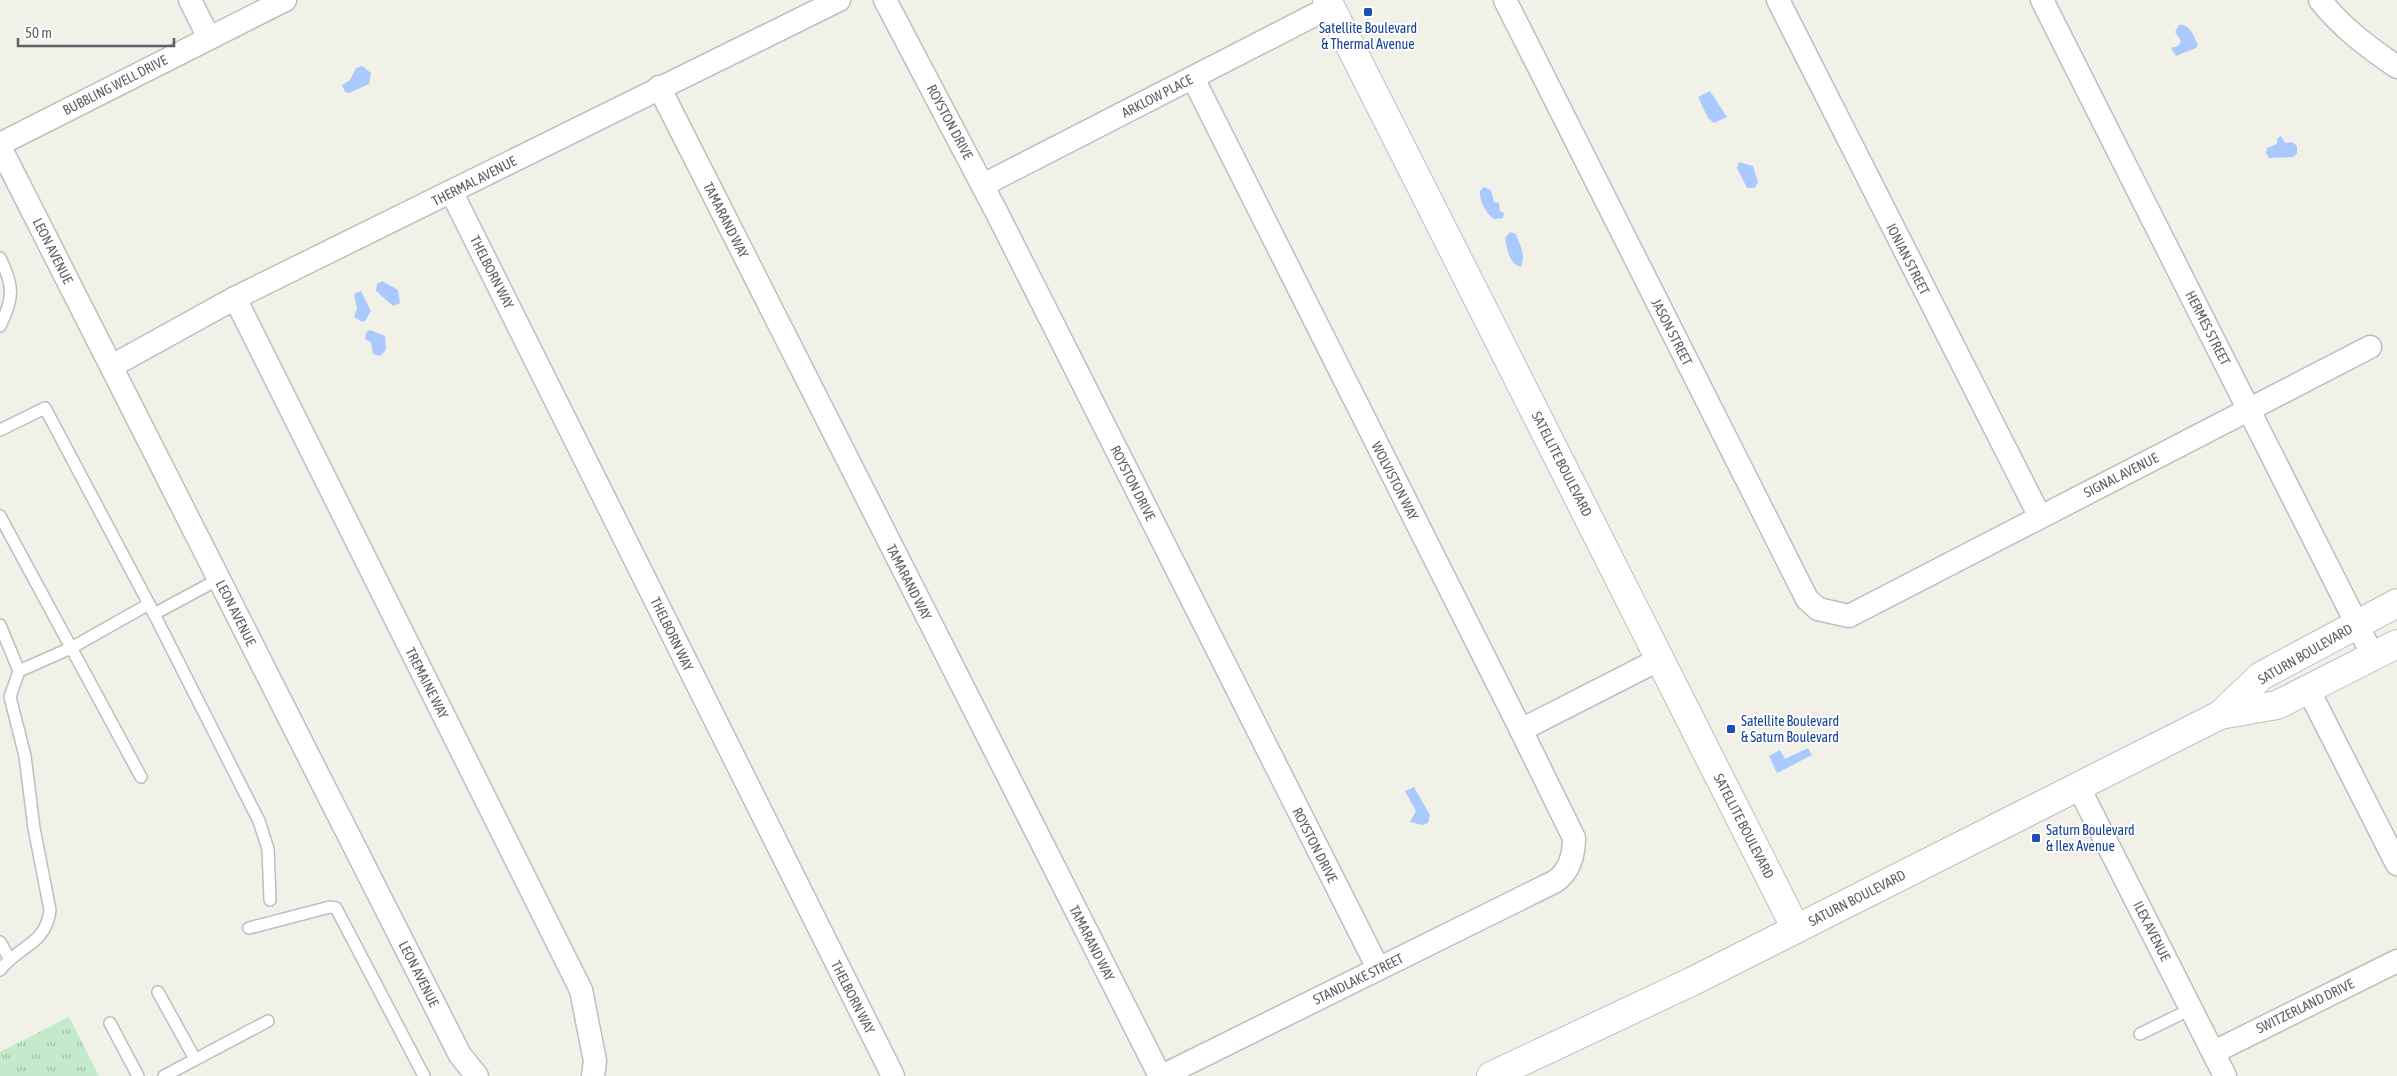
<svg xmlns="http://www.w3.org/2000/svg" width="2397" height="1076" viewBox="0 0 2397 1076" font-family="'Asap Condensed',sans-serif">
  <defs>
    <pattern id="grass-tufts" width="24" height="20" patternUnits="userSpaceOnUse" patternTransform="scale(1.25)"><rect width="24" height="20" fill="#c4e9cb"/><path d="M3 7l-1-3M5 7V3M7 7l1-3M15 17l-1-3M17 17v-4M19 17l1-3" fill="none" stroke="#a2c0a9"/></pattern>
  </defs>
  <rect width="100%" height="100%" fill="#f1f1e8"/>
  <!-- grass -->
  <polygon fill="url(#grass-tufts)" points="69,1017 99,1076 0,1076 0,1052"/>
  <!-- water -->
  <g fill="#aacaff">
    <path d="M2179 25C2189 23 2194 36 2198 45L2196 48 2176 56 2171 48 2178 46 2181 41 2175 32Z"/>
    <polygon points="362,66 371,73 369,84 349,93 345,92 342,85 350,80 356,68"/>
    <polygon points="1710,91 1727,117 1714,123 1708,118 1698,97"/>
    <polygon points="2281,136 2285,143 2292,142 2297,146 2297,153 2293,157 2269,158 2266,153 2267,148 2277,144 2277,139"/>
    <polygon points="1739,162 1753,166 1758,182 1755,188 1747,188 1737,168"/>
    <path d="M1484 187 1491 190 1494 202 1499 203 1500 211 1504 213 1503 218 1494 219C1486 214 1479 200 1480 191Z"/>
    <path d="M1510 232 1516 234C1520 247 1526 253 1521 267 1509 264 1507 249 1505 238Z"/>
    <polygon points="382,281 398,290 400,303 393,306 376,291 377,284"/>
    <polygon points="361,291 371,311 365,321 362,322 354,317 357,308 354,294"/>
    <polygon points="370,330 385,336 386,350 380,356 373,354 371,342 366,340 365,337 367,331"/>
    <polygon points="1808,748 1812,755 1777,773 1769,756 1780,750 1785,759"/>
    <polygon points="1414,787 1430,815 1428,823 1422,825 1410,822 1416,811 1405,791"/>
  </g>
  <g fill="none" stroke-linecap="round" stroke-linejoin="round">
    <defs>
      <g id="lane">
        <path d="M0 258C14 286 14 298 0 326"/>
        <polyline points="0,430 45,408 149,604 259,821 268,849 270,900"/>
        <polyline points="0,516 141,777"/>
        <polyline points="154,614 219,579"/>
        <polyline points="0,625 19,671 71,648 149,604"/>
        <polyline points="249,928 330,907 336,908 424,1076"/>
        <polyline points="0,942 9,958"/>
        <path d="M0 970C18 946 46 945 50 910L34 828 25 756 10 697 19 671"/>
        <polyline points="158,992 195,1059"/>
        <polyline points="110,1023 138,1076"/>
        <polyline points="2140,1034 2191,1009"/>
        <polyline points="164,1076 268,1021"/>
      </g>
      <g id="street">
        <polyline points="190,0 209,38"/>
        <polyline points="885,0 998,215 1378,968"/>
        <polyline points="1505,0 1807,599 1818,609 1849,616 2370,347"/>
        <polyline points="1778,0 2040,517"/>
        <polyline points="2042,0 2373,656"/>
        <path d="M2320 0C2341 27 2369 48 2397 67"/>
        <polyline points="659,87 1160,1076"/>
        <polyline points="0,144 285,0"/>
        <polyline points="0,147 460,1055 477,1076"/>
        <polyline points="983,185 1330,7"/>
        <polyline points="452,193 893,1076"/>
        <polyline points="235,298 581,990 595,1061 593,1076"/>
        <polyline points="112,366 235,298 839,0"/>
        <polyline points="2308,689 2397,864"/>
        <polyline points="1521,730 1660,659"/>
        <polyline points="2078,786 2225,1076"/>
        <polyline points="2214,1052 2397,961"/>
        <path d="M1162 1076 1554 882C1569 873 1574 855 1574 838L1521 730 1193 78"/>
      </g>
      <g id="secondary">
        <polyline points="1327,0 1796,929"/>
        <polyline points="2220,715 2261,676 2397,603"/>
        <polyline points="1491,1076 1693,981 2220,715 2277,705 2397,644"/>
      </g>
    </defs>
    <!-- lane casing -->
    <use href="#lane" stroke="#bcbec3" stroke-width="14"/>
    <!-- street casing -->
    <use href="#street" stroke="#bcbec3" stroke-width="25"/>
    <!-- secondary casing -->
    <use href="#secondary" stroke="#bdbec5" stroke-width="30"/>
    <!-- lane -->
    <use href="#lane" stroke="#fff" stroke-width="11"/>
    <!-- street -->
    <use href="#street" stroke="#fff" stroke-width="22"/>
    <!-- secondary -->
    <use href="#secondary" stroke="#fff" stroke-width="28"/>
  </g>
  <!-- markers -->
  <g fill="#1a4fb4" stroke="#fff" stroke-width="2">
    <rect x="1363" y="7" width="10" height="10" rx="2.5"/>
    <rect x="1726" y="724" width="10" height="10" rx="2.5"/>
    <rect x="2031" y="833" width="10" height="10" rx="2.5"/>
  </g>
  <g text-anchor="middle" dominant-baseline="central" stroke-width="4" stroke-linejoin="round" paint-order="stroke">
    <!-- transit labels -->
    <g font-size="14" fill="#164399" stroke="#fff" text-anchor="start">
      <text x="1368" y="28" text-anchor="middle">Satellite Boulevard<tspan x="1368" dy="16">&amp; Thermal Avenue</tspan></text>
      <text x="1741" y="721">Satellite Boulevard<tspan x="1741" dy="16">&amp; Saturn Boulevard</tspan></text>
      <text x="2046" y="830">Saturn Boulevard<tspan x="2046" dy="16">&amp; Ilex Avenue</tspan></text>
    </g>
    <!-- street labels -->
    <g font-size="14" fill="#5f6168" stroke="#fff">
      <text transform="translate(115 85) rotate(-27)">BUBBLING WELL DRIVE</text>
      <text transform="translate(1157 96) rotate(-27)">ARKLOW PLACE</text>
      <text transform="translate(950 122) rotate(62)">ROYSTON DRIVE</text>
      <text transform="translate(474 181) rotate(-27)">THERMAL AVENUE</text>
      <text transform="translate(726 220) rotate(63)">TAMARAND WAY</text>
      <text transform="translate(53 251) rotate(63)">LEON AVENUE</text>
      <text transform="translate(1908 259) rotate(63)">IONIAN STREET</text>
      <text transform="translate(492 272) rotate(63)">THELBORN WAY</text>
      <text transform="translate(2208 328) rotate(63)">HERMES STREET</text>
      <text transform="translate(1672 332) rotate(63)">JASON STREET</text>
      <text transform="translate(1562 464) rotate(63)">SATELLITE BOULEVARD</text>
      <text transform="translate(2121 475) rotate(-27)">SIGNAL AVENUE</text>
      <text transform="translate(1395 481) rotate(63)">WOLVISTON WAY</text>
      <text transform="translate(1133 483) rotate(63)">ROYSTON DRIVE</text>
      <text transform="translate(909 582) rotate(63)">TAMARAND WAY</text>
      <text transform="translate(236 613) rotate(63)">LEON AVENUE</text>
      <text transform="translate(672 634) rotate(64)">THELBORN WAY</text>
      <text transform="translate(2305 654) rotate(-30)">SATURN BOULEVARD</text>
      <text transform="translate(427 683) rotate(63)">TREMAINE WAY</text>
      <text transform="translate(1744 826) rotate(63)">SATELLITE BOULEVARD</text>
      <text transform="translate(1315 845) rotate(63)">ROYSTON DRIVE</text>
      <text transform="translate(1857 898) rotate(-27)">SATURN BOULEVARD</text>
      <text transform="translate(2152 931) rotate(63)">ILEX AVENUE</text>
      <text transform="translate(1092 943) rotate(63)">TAMARAND WAY</text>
      <text transform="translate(419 974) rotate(63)">LEON AVENUE</text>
      <text transform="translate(1358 979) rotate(-26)">STANDLAKE STREET</text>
      <text transform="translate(853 997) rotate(63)">THELBORN WAY</text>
      <text transform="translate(2305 1006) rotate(-26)">SWITZERLAND DRIVE</text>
    </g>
  </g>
  <!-- scale -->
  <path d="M18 38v8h156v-8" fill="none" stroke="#5f6168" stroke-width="2.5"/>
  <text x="25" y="38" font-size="15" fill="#5f6168" stroke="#ffffff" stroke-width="4" paint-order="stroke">50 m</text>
</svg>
